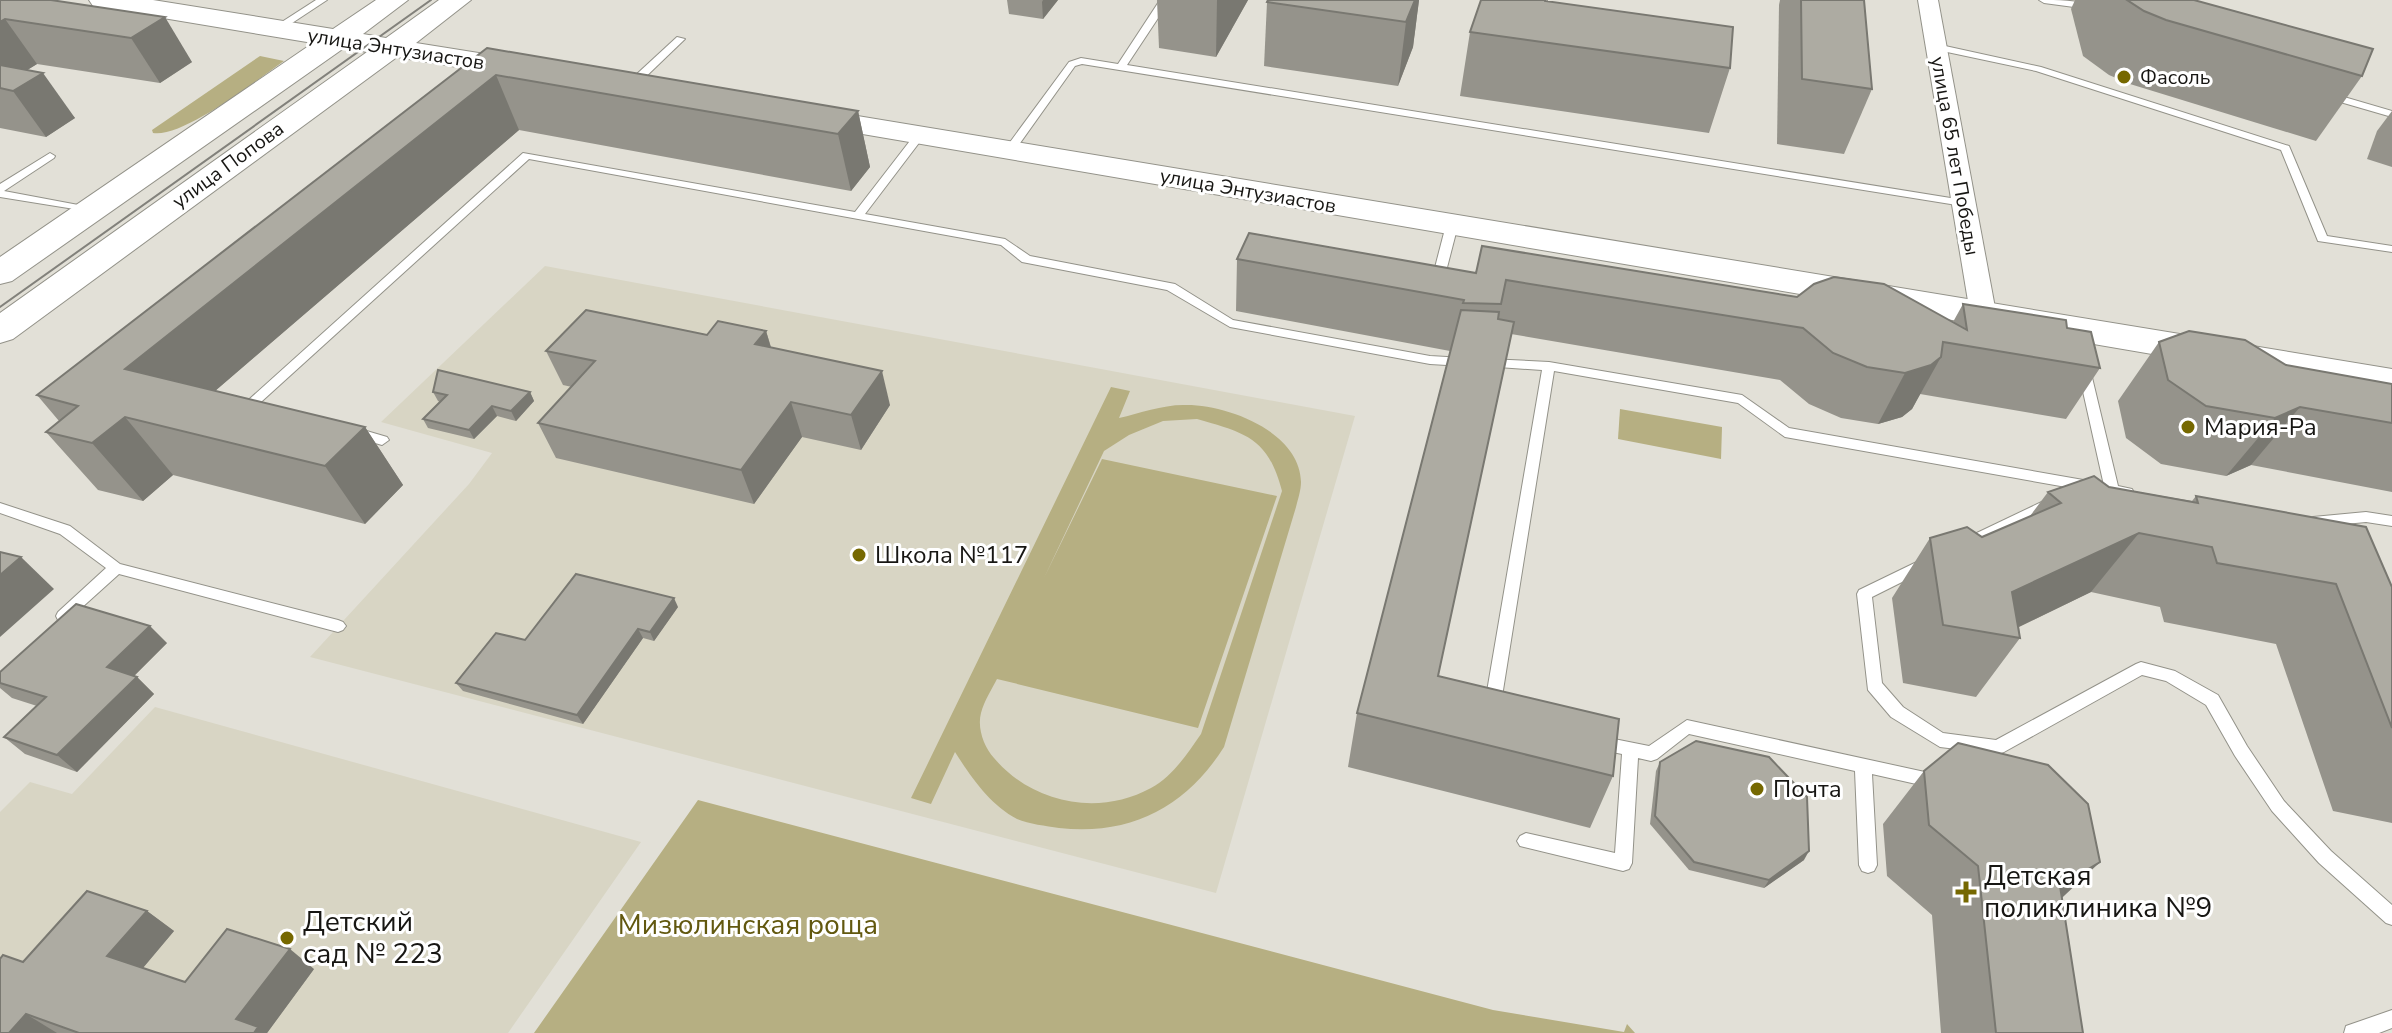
<svg xmlns="http://www.w3.org/2000/svg" width="2392" height="1033" viewBox="0 0 2392 1033" font-family="'Nunito Sans',sans-serif">
  <rect width="100%" height="100%" fill="#e2e0d7"/>
  <!-- built -->
  <g fill="#d8d5c4">
    <polygon points="545,266 1355,416 1216,893 310,657 469,484 492,453 381,422"/>
    <polygon points="155,707 641,842 508,1033 0,1033 0,812 30,782 72,794"/>
  </g>
  <!-- green -->
  <g fill="#b6af82" fill-rule="evenodd">
    <path d="M260 56 284 61C257 80 183 138 153 133L152 130Z"/>
    <path d="M1111 387 1130 391 1119 418C1141 413 1164 404 1187 405 1228 405 1300 432 1301 482 1301 490 1298 499 1296 507L1224 747C1186 807 1131 836 1059 828 1046 826 1029 824 1017 819 990 805 971 777 955 752L931 804 911 798ZM1197 419C1246 433 1268 438 1282 491L1201 734C1187 754 1173 776 1151 788 1098 817 1032 803 994 758 984 747 977 728 981 713 984 701 992 689 997 679L1198 728 1277 496 1102 459 1044 578 1104 451 1129 435 1163 421Z"/>
    <polygon points="1620,409 1722,427 1721,459 1618,439"/>
    <polygon points="698,800 1493,1010 1624,1032 1627,1024 1635,1033 534,1033"/>
  </g>
  <g fill="none" stroke-linecap="round" stroke-linejoin="round">
    <defs>
      <g id="lane">
        <polygon points="316,0 327,0 280,31 274,31 274,27"/>
        <polygon points="1160,0 1170,0 1127,65 1963,200 1969,203 1963,206 1082,64 1075,66 1013,153 1005,153 1005,149 1069,62 1081,58 1118,64"/>
        <path d="M2039 0C2057 0 2078 0 2094 6L2089 9 2044 3Z"/>
        <polygon points="677,37 685,39 634,88 626,88 626,84"/>
        <polygon points="1936,44 2041,67 2289,146 2327,236 2392,246 2392,252 2318,241 2281,150 2036,71 1933,49 1931,47"/>
        <polygon points="2327,92 2392,111 2392,117 2323,97 2322,95"/>
        <polygon points="920,132 925,135 865,214 1005,239 1030,256 1175,284 1233,320 1430,356 1464,358 1470,362 1464,366 1430,364 1230,327 1167,290 1022,262 1001,245 529,159 261,402 266,406 265,409 250,408 244,404 523,153 855,212 916,133"/>
        <polygon points="50,153 55,156 54,158 4,191 89,207 95,210 93,212 0,197 0,184"/>
        <polygon points="1452,222 1458,225 1443,283 1441,286 1433,286 1431,283 1446,225"/>
        <polygon points="1488,359 1549,362 1742,395 1789,428 2089,481 2096,486 2089,491 1785,437 1738,403 1554,371 1500,709 1498,714 1492,716 1486,714 1484,709 1542,370 1484,366 1482,363 1484,360"/>
        <path d="M2084 365 2090 369 2118 486 2132 489 2134 493 2132 497C2124 499 2109 497 2105 490L2078 369Z"/>
        <polygon points="353,427 387,437 389,440 382,445 348,435 346,432 348,429"/>
        <polygon points="2050,498 2055,499 2057,503 2055,507 1970,549 1960,549 1958,545 1960,541"/>
        <polygon points="0,503 70,526 120,564 338,620 343,622 346,626 343,630 338,632 119,574 68,620 58,620 56,616 58,612 106,568 60,534 0,513"/>
        <polygon points="2366,512 2392,516 2392,526 2366,522 2313,527 2306,522 2313,517"/>
        <polygon points="1925,558 1930,560 1932,564 1930,568 1872,597 1882,683 1903,707 1943,733 1996,740 2136,664 2141,662 2175,671 2218,695 2247,746 2284,801 2331,851 2392,905 2392,925 2386,923 2319,863 2272,811 2235,756 2206,705 2166,681 2142,675 2004,752 1998,754 1940,747 1891,717 1868,690 1857,594 1859,590"/>
        <polygon points="1687,720 1934,774 1940,776 1942,781 1940,786 1934,788 1872,774 1877,865 1874,871 1868,873 1862,871 1859,865 1855,771 1689,734 1657,759 1651,761 1638,758 1632,863 1629,869 1623,871 1520,846 1517,841 1520,836 1526,833 1615,853 1622,754 1593,748 1591,743 1593,738 1599,736 1649,746"/>
        <polygon points="2392,1010 2392,1028 2379,1033 2344,1033 2346,1026"/>
      </g>
      <polygon id="street" points="1918,0 1938,0 1996,313 1992,319 1983,321 1974,319 1970,313"/>
      <g id="secondary">
        <polygon points="89,0 153,0 333,29 376,0 408,0 363,34 386,38 439,0 471,0 416,43 529,61 539,64 544,70 539,76 529,79 397,57 13,339 0,343 0,313 367,52 344,48 12,281 0,284 0,257 313,43 103,8 93,6"/>
        <polygon points="803,107 2392,369 2392,395 792,122 788,116 792,110"/>
      </g>
    </defs>
    <!-- lane casing -->
    <use href="#lane" stroke="#939289" stroke-width="2"/>
    <!-- street casing -->
    <use href="#street" stroke="#939289" stroke-width="2"/>
    <!-- secondary casing -->
    <use href="#secondary" stroke="#939289" stroke-width="2"/>
    <!-- lane -->
    <use href="#lane" fill="#fff" fill-rule="evenodd"/>
    <!-- street -->
    <use href="#street" fill="#fff" fill-rule="evenodd"/>
    <!-- secondary -->
    <use href="#secondary" fill="#fff" fill-rule="evenodd"/>
    <!-- tram -->
    <polyline stroke="#82817b" stroke-width="2" points="0,307 431,0"/>
  </g>
  <!-- wall -->
  <g fill="#95938b">
    <polygon points="0,0 51,0 192,62 160,83 37,64 27,70 75,118 46,137 0,128"/>
    <polygon points="1007,0 1058,0 1043,19 1009,14"/>
    <polygon points="1157,0 1248,0 1216,57 1159,48"/>
    <polygon points="1268,0 1419,0 1413,47 1398,86 1264,66 1267,2"/>
    <polygon points="1481,0 1548,0 1548,1 1730,68 1709,133 1460,96 1470,32"/>
    <polygon points="1780,0 1864,0 1872,89 1844,154 1777,144 1779,5"/>
    <polygon points="2075,0 2194,0 2362,76 2316,141 2130,84 2109,75 2083,56 2071,9"/>
    <polygon points="487,48 858,111 870,167 851,191 519,130 215,391 365,427 403,485 365,524 173,475 143,501 98,490 46,432 59,421 37,395"/>
    <polygon points="2392,111 2392,167 2367,159 2377,131"/>
    <polygon points="1237,259 1476,273 1953,322 1963,304 2067,328 2100,368 2066,419 1920,394 1912,409 1902,417 1878,424 1841,418 1809,404 1780,380 1511,334 1438,676 1613,776 1590,828 1348,767 1357,713 1450,351 1236,311"/>
    <polygon points="766,331 771,347 890,405 861,450 802,437 754,504 556,458 538,423 572,387 563,385 546,351 707,335"/>
    <polygon points="2159,342 2392,384 2392,492 2251,465 2226,476 2161,464 2126,438 2118,401"/>
    <polygon points="433,392 530,392 534,401 516,421 497,416 474,439 428,428 423,419 440,402 438,401"/>
    <polygon points="2109,487 2192,501 2196,496 2392,587 2392,823 2333,811 2276,644 2164,622 2160,607 2091,592 2019,627 2020,638 1976,697 1903,683 1892,598 1930,538 1982,537 2030,516 2048,492"/>
    <polygon points="678,607 654,641 643,638 583,724 463,691 456,683 525,640"/>
    <polygon points="167,643 134,676 137,677 154,694 77,772 25,754 4,737 37,706 12,698 0,688 0,673"/>
    <polygon points="1660,762 1804,860 1764,888 1689,870 1650,824 1656,771"/>
    <polygon points="1924,771 2100,862 2062,897 2083,1033 1941,1033 1932,915 1887,876 1883,824"/>
    <polygon points="147,911 174,931 143,968 185,982 314,969 267,1033 0,1033 23,962"/>
  </g>
  <!-- shaded-wall -->
  <g fill="#797871">
    <polygon points="1043,0 1058,0 1043,19 1042,2"/>
    <polygon points="1217,0 1248,0 1216,57"/>
    <polygon points="1415,0 1419,0 1413,47 1398,86 1406,22"/>
    <polygon points="165,17 192,62 160,83 131,38"/>
    <polygon points="5,19 37,64 0,87 0,22"/>
    <polygon points="43,73 75,118 46,137 13,91"/>
    <polygon points="496,75 519,130 172,428 125,369"/>
    <polygon points="858,111 870,167 851,191 838,134"/>
    <polygon points="766,331 776,365 755,344"/>
    <polygon points="1941,357 1912,409 1902,417 1878,424 1905,373"/>
    <polygon points="882,371 890,405 861,450 851,415"/>
    <polygon points="530,392 534,401 516,421 511,411"/>
    <polygon points="791,402 802,437 754,504 741,470"/>
    <polygon points="492,406 497,416 474,439 469,430"/>
    <polygon points="2300,407 2251,465 2226,476 2275,418"/>
    <polygon points="125,417 173,475 143,501 92,443"/>
    <polygon points="365,427 403,485 365,524 325,466"/>
    <polygon points="2139,533 2091,592 2002,635 2012,592"/>
    <polygon points="21,557 54,589 0,637 0,575"/>
    <polygon points="674,598 678,607 654,641 650,632"/>
    <polygon points="150,626 167,643 125,685 107,667"/>
    <polygon points="638,629 643,638 583,724 577,715"/>
    <polygon points="137,677 154,694 77,772 57,755"/>
    <polygon points="1809,851 1804,860 1764,888 1769,880"/>
    <polygon points="2100,862 2047,912 2060,886"/>
    <polygon points="147,911 174,931 136,976 107,956"/>
    <polygon points="290,949 314,969 267,1033 254,1033 236,1019"/>
    <polygon points="26,1014 57,1033 9,1033"/>
  </g>
  <!-- building -->
  <g fill="#adaba2" stroke="#797871" stroke-width="2">
    <polygon points="0,0 51,0 165,17 131,38 5,19 0,22"/>
    <polygon points="1268,0 1415,0 1406,22 1267,2"/>
    <polygon points="1481,0 1545,0 1545,1 1733,27 1730,68 1470,32"/>
    <polygon points="1801,0 1864,0 1872,89 1802,79"/>
    <polygon points="2127,0 2194,0 2373,49 2362,76 2166,20 2144,11"/>
    <polygon points="487,48 858,111 838,134 496,75 125,369 365,427 325,466 125,417 92,443 46,432 78,406 37,395"/>
    <polygon points="0,65 43,73 13,91 0,88"/>
    <polygon points="1249,233 1476,273 1482,246 1797,297 1814,284 1834,277 1884,284 1967,330 1963,304 2066,320 2067,328 2091,332 2100,368 1943,342 1941,357 1931,365 1905,373 1867,367 1833,353 1803,328 1506,280 1501,304 1463,303 1464,300 1237,259"/>
    <polygon points="586,310 707,335 718,321 766,331 755,344 882,371 851,415 791,402 741,470 538,423 595,361 546,351"/>
    <polygon points="1461,310 1499,312 1498,319 1514,322 1438,676 1619,719 1613,776 1357,713"/>
    <polygon points="2189,331 2245,340 2286,365 2392,384 2392,423 2300,407 2275,418 2206,406 2168,380 2159,342"/>
    <polygon points="438,370 530,392 511,411 492,406 469,430 423,419 447,395 433,392"/>
    <polygon points="2094,476 2109,487 2198,503 2196,496 2366,527 2392,587 2392,728 2336,584 2217,563 2212,547 2139,533 2012,592 2020,638 1943,625 1930,538 1967,527 1982,537 2061,503 2048,492"/>
    <polygon points="0,552 21,557 0,575"/>
    <polygon points="576,574 674,598 650,632 638,629 577,715 456,683 496,633 525,640"/>
    <polygon points="76,604 150,626 107,667 137,677 57,755 4,737 46,697 0,683 0,672"/>
    <polygon points="1696,741 1769,757 1807,797 1809,851 1769,880 1694,862 1655,816 1660,762"/>
    <polygon points="1958,743 2048,765 2088,804 2100,862 2060,886 2083,1033 1996,1033 1978,866 1929,825 1924,771"/>
    <polygon points="87,891 147,911 107,956 185,982 227,929 290,949 236,1019 258,1027 254,1033 79,1033 26,1014 9,1033 0,1033 0,959 3,955 23,962"/>
  </g>
  <!-- markers -->
  <g fill="#766800" stroke="#fff" stroke-width="3">
    <circle cx="2124" cy="77" r="8"/>
    <circle cx="2188" cy="427" r="8"/>
    <circle cx="859" cy="555" r="8"/>
    <circle cx="1757" cy="789" r="8"/>
    <path d="M1962 880h8v8h8v8h-8v8h-8v-8h-8v-8h8z"/>
    <circle cx="287" cy="938" r="8"/>
  </g>
  <g text-anchor="middle" dominant-baseline="central" stroke-width="6" stroke-linejoin="round" paint-order="stroke">
    <!-- far-street labels -->
    <g font-size="20" fill="#171613" stroke="#fff">
      <text transform="translate(396 49) rotate(9)">улица Энтузиастов</text>
      <text transform="translate(1955 156) rotate(80)">улица 65 лет Победы</text>
      <text transform="translate(228 165) rotate(-36)">улица Попова</text>
      <text transform="translate(1248 191) rotate(10)">улица Энтузиастов</text>
    </g>
    <!-- far-poi labels -->
    <g font-size="20" fill="#171613" stroke="#fff" text-anchor="start">
      <text x="2140" y="77">Фасоль</text>
    </g>
    <!-- poi labels -->
    <g font-size="24" fill="#171613" stroke="#fff" text-anchor="start">
      <text x="2204" y="427">Мария-Ра</text>
      <text x="875" y="555">Школа №117</text>
      <text x="1773" y="789">Почта</text>
    </g>
    <!-- near-poi labels -->
    <g font-size="28" fill="#171613" stroke="#fff" text-anchor="start">
      <text x="1984" y="876">Детская<tspan x="1984" dy="32">поликлиника №9</tspan></text>
      <text x="303" y="922">Детский<tspan x="303" dy="32">сад № 223</tspan></text>
    </g>
    <!-- near-park labels -->
    <g font-size="28" fill="#62580f" stroke="#fff">
      <text x="748" y="925">Мизюлинская роща</text>
    </g>
  </g>
</svg>
